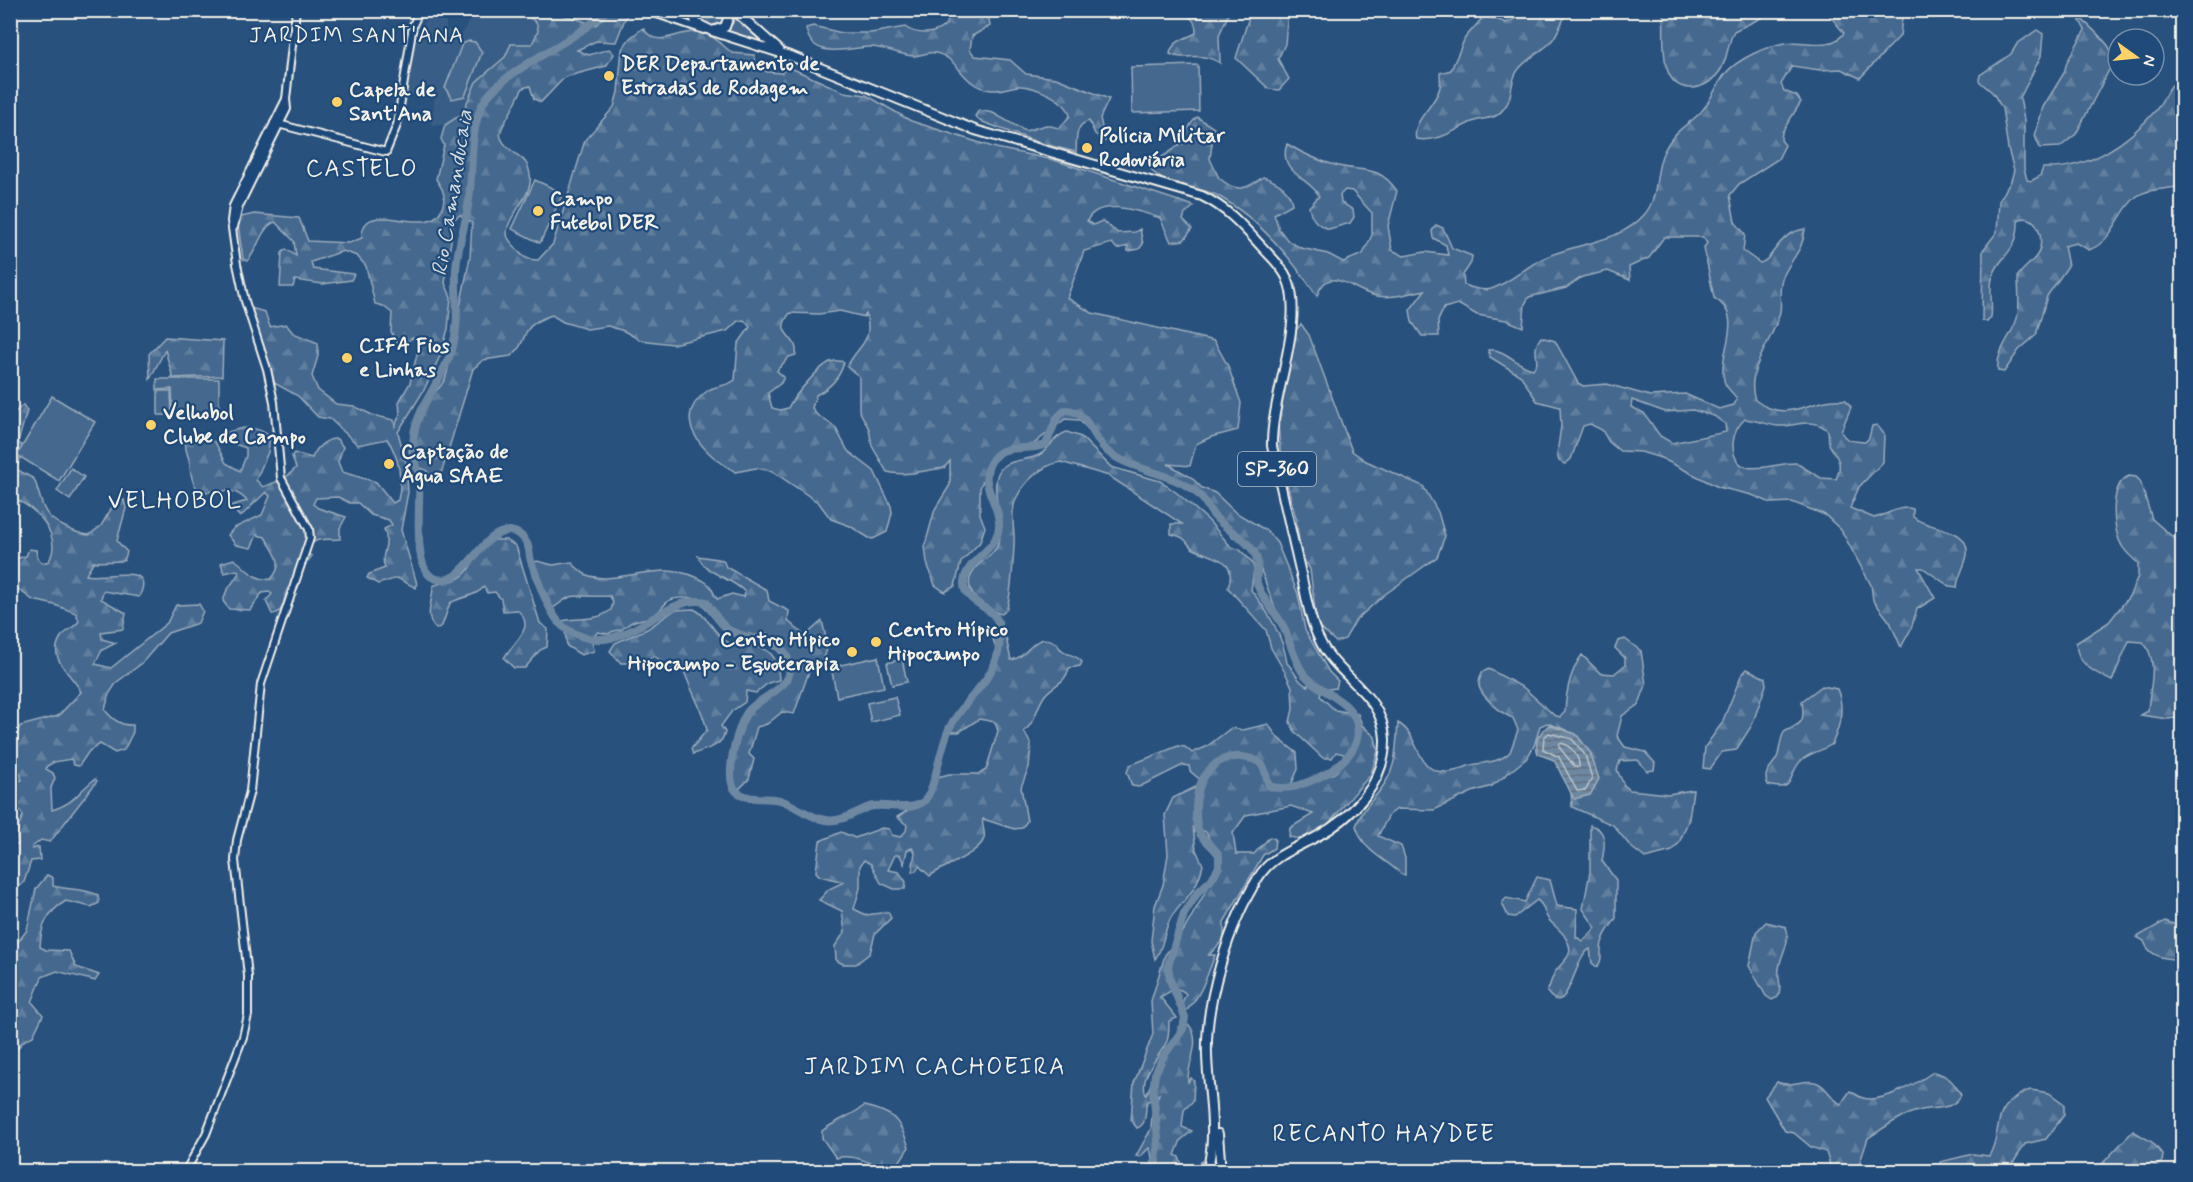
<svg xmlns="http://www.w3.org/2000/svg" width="2193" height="1182" viewBox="0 0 2193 1182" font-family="Mynerve,sans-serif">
  <defs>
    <pattern id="forest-firs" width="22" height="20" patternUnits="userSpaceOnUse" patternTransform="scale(1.5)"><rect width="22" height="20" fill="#45688e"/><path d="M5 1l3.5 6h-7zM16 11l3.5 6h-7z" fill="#607e9e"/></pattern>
    <pattern id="park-crowns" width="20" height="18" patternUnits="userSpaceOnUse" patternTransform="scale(1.5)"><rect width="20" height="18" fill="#45688e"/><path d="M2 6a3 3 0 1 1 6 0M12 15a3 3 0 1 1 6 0" fill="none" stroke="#607e9e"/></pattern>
    <pattern id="water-rules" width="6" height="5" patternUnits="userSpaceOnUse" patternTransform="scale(1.5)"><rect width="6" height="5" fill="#6e88a2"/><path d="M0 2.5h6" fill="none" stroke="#5f6e7d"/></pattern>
  </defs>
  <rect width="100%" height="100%" fill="#28517e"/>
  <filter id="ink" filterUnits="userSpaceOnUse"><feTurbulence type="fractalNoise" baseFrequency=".0167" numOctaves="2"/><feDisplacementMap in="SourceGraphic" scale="12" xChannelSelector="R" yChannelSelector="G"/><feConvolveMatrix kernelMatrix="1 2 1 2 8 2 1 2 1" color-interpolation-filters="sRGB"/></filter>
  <g filter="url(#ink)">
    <!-- built -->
    <polygon fill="#375d86" points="430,11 446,12 446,29 459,39 474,11 581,11 573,23 535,49 465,122 431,126 435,93 406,95 412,48"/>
    <!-- forest -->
    <g fill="url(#forest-firs)" stroke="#9cacbb" stroke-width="1.5" fill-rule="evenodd">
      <path d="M953 10 975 11 989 19 990 26 972 36 970 50 975 56 1010 60 1026 74 1056 78 1109 99 1100 118 1105 141 1095 134 1089 121C1074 125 1077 140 1076 152L1040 143 980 121 975 116 979 110 993 113 1025 131 1046 125 1059 128 1070 116C1068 100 1033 85 1018 86 1009 87 1000 91 991 90 961 86 961 59 936 53 928 51 921 56 913 56 898 55 884 46 868 47 847 48 811 61 806 28L813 26 842 33H871L905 27C916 35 936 36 946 24 948 20 950 14 953 10Z"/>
      <path d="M513 11H551L596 25 610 11H628L616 42 596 41 577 50 589 55 609 49 614 54 606 66 565 77 541 102 534 99 530 86 523 88C518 96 515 105 510 113 502 129 492 135 512 151 522 159 528 160 530 175 534 196 507 215 507 233 507 240 512 243 516 248 522 257 527 260 538 260L553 244 585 140 614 107 618 92 622 49 630 38 643 28C657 50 676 31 696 32 712 33 721 44 732 53L754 55 755 63 767 72 782 73 786 67 793 69 844 92 866 95 911 121 996 148 1054 160 1194 206 1185 214 1183 220 1192 229 1184 240 1171 242 1160 218C1141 212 1098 196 1087 221L1093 225 1102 221 1118 233 1135 232 1140 229 1143 244 1139 249 1128 251V246L1117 249 1112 243 1084 251 1067 298 1092 313 1214 341 1228 366 1241 403 1238 430 1211 437 1196 444 1190 466 1168 464 1191 477 1202 488 1215 493 1235 512 1267 531 1277 543 1298 594 1305 630 1329 672 1338 681 1336 688 1322 690 1320 696 1335 710 1358 714 1362 725 1375 737 1378 751 1371 774 1324 829 1301 839 1289 837 1290 828 1313 814 1291 806 1246 815 1233 833 1236 854H1254L1270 837 1275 839 1274 848 1263 855 1224 922V939L1209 955H1215C1207 976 1200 999 1183 1014L1179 1010 1186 994C1177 984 1170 992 1160 997L1177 1018 1169 1021C1169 1028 1169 1035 1167 1041 1160 1057 1138 1076 1146 1095L1160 1063 1179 1033 1178 1027 1189 1025C1203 1042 1186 1066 1188 1082L1191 1078 1194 1081 1193 1101 1184 1110 1182 1127 1192 1131 1181 1140 1175 1155 1179 1157 1184 1170 1203 1161V1171H1136L1138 1166 1148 1168C1153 1163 1153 1154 1149 1148L1140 1157 1136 1156 1151 1129 1152 1115 1159 1094 1147 1102C1144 1112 1148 1124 1137 1128L1131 1120 1134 1083 1153 1034 1151 1001 1165 955 1184 930 1217 871 1219 861 1206 832 1193 827 1196 850 1203 865C1196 892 1188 895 1172 916 1163 929 1165 946 1155 959L1151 941 1155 906 1163 885 1168 854 1165 815 1173 798 1204 783 1190 771 1189 766 1183 765 1139 787 1132 786 1127 772 1130 765 1178 746 1185 747 1192 753 1206 747 1231 728 1243 730 1268 724 1278 738 1297 753 1298 769 1289 790C1299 789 1303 786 1311 782 1328 774 1342 777 1344 754L1336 752 1332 758H1323L1295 732 1290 722 1293 709 1292 687 1286 674 1271 648 1266 630 1228 588C1238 558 1215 559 1194 549 1189 547 1188 542 1184 539 1181 536 1175 535 1171 534V524H1182L1109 476 1061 462C1039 465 1014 490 1013 512 1012 523 1015 534 1014 545 1013 565 1012 589 1007 608L1002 614 998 613C978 604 957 587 978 565 986 557 996 553 999 541 1005 518 985 480 1004 466 1014 459 1029 460 1039 455 1051 448 1053 436 1067 432L1081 437 1111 467 1160 481 1177 493 1208 520 1232 548 1239 549 1252 562 1254 569 1251 590C1268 612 1283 635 1287 663 1295 671 1298 683 1308 686L1309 680 1295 660 1289 639 1284 633 1251 543 1233 537 1224 529 1199 495 1166 477 1132 465 1113 454 1079 420 1065 419 1031 446 999 454 990 462 980 488V514L985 527 980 542 961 562 955 586 945 592 935 585 927 563 925 545 935 509 950 485V461L944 468C924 470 906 477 887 472L872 446 869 429 859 410V376L847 367C858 344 874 343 866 314L864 317 840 311 819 314 790 313C772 336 799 334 796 355L789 357 778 369 777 371 784 377 781 383 768 393 772 408 780 410 788 408C793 397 820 366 830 362 835 360 840 361 844 362 840 378 830 388 816 395L812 408 816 414 835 427 848 451 874 471 891 506 892 513 887 532 873 539 869 538 850 526 831 519 819 503 772 471 756 468 736 472C707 456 668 421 706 392 715 384 725 388 735 380L738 344 750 327 744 320 738 321 727 331 673 344 640 340 624 331 608 326 587 329 563 322 552 315C515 327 531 341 511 356L483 360 473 369 439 481H434L426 470 414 466 409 451 421 417 418 413C423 395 442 394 447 373L470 257 472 223 460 215 454 219 445 283 451 297 448 329 440 356 424 390 398 432 406 463 408 492 401 530 417 584 416 588 397 578 378 584 367 578 369 574 385 568C379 554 391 546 384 529L392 525 389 520 371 515 358 503H350L338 497 316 498 313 504 318 508 346 517 340 528V539C325 541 312 534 307 554L312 556 303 567 296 593H292L291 587 288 588C283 598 285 614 272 614L266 601 272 594 269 592 262 593 250 610 229 609 223 601 226 592 239 573 237 570 224 573 221 563 234 559C247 568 253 581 271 579 286 563 274 552 265 537L257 535 251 548 236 545 228 535 234 528 262 515 270 496 266 492 240 517 230 506 247 501C225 474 194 515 190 466 190 456 183 450 186 439L193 435 215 442 226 463 240 471 246 456V448L223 440 226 433C242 427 255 425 270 436L268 452 256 480 263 487 284 479 296 468 292 456 294 453 312 458C316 448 326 438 337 439L343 447 338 462 342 472 376 482 393 503 398 500C403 480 399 456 387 439L358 445 330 419 318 417 298 396 269 380 246 316 250 308 265 312 270 327 286 324 293 333 318 343V356L312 376 318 390 336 404 354 406 372 415 394 420 395 426 400 414 399 402 410 383 419 346 416 339 412 338 404 344 396 342 391 331 392 313 383 306 375 304 366 266 357 256 343 251 311 262 313 269 354 274 351 280 323 284 295 280 293 287H280L282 253 286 249 296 256 294 241 275 222C260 228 258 251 247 261L243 259 237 218 254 214 299 218 308 241 349 243 362 238C361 192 434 245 443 205 446 194 442 188 436 179L444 145 441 139 445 125 462 114 476 82 505 57 511 44H532L538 31 537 24 532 19Z"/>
      <path d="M1174 11H1230L1219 35 1220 63C1199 50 1184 62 1170 54 1172 41 1185 39 1196 33 1197 18 1187 14 1174 11Z"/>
      <polygon points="1251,11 1288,11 1285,44 1278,59 1289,79 1279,90 1269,89 1236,58"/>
      <path d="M1521 11H1567C1562 22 1558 34 1550 43 1540 53 1527 58 1518 70 1510 80 1513 94 1507 104 1495 123 1488 115 1472 122 1454 130 1438 143 1416 139 1411 120 1436 106 1440 87 1441 83 1440 77 1440 73L1451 70 1465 38 1485 15 1506 23 1513 20Z"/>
      <path d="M1663 11V10L1769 11 1761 18 1734 31C1727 44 1728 59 1720 71 1714 80 1704 87 1693 88 1655 90 1666 34 1663 11Z"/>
      <path d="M1826 11H1894L1902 17 1900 36 1860 78 1841 69 1820 70 1792 66 1781 84 1784 91 1797 96 1801 102 1782 132 1781 140 1785 145 1778 159 1739 184 1730 195 1735 222 1745 234 1743 251 1760 263C1773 261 1778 232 1805 229 1804 250 1789 261 1782 279 1778 291 1782 300 1780 312 1774 340 1744 370 1755 400 1788 426 1812 396 1846 400L1851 407 1841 431C1845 442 1855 441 1865 442L1869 438 1872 426 1877 425 1884 434 1883 462 1859 487 1850 508 1874 518C1887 515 1899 505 1913 509V517C1929 531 1970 525 1967 555 1965 566 1958 576 1957 587L1949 586 1923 568H1918L1935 598 1917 609 1911 629 1901 647 1890 622 1873 600 1871 585 1841 530 1825 515 1792 502 1771 503 1752 495 1718 487 1661 458 1641 452 1620 451 1609 442 1602 430 1590 424 1583 426 1571 459 1565 464 1559 461 1557 454 1561 426 1560 407 1537 401 1521 376 1490 357 1488 350C1506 348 1516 366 1533 369L1537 363C1536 352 1534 346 1541 337L1555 341 1578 383 1583 386 1607 384 1650 396 1685 394 1719 409 1734 405 1737 399C1733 392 1725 388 1724 380 1717 352 1747 317 1714 298L1704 248 1707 243 1703 237H1664L1649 258 1629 267 1630 280 1608 271 1582 277 1566 288 1529 297 1525 304 1523 327 1506 320 1477 315 1458 304 1444 308 1438 321 1439 336H1422L1412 322 1410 310 1425 290C1410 293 1392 299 1377 296 1354 293 1329 261 1317 296 1291 258 1260 220 1220 197 1199 184 1164 190 1149 167 1158 158 1168 154 1178 146 1186 139 1186 126 1197 117L1214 128 1210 159 1219 178C1238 194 1246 189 1263 177 1276 181 1290 189 1292 204L1274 214 1279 229 1288 241 1301 248 1328 254 1343 262 1363 254 1372 235V213L1352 191 1345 190 1340 195 1341 202 1353 210 1354 217 1350 223 1329 229C1317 225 1311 219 1309 207L1319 196C1312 179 1277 173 1287 144 1302 153 1318 161 1335 165 1361 173 1378 163 1397 191L1388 226 1392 250 1404 256 1425 252 1448 255 1446 245 1433 238 1432 231 1436 225 1443 228 1452 248 1472 256 1471 263 1463 275 1464 285C1471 288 1484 291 1491 289 1510 283 1524 268 1542 259 1576 242 1618 244 1644 215 1660 197 1654 170 1664 151 1677 127 1685 128 1701 112 1711 100 1716 86 1725 74 1737 59 1767 46 1785 43 1804 39 1831 52 1844 33ZM1632 400 1665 412 1693 410 1714 416 1725 424 1726 432 1672 443 1660 436 1644 413 1631 407ZM1745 419C1757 420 1767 425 1778 426 1795 427 1814 416 1828 431 1829 435 1828 443 1830 446 1838 458 1843 464 1836 479L1821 478 1796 463C1775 462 1732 484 1733 443 1734 433 1738 425 1745 419Z"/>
      <path d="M2078 17C2083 19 2106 42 2109 47 2113 53 2112 60 2111 66L2076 134 2060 147 2040 148 2035 136 2043 107 2064 73 2067 62 2085 30Z"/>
      <path d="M2037 30 2043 34 2041 56 2020 98 2024 120V168L2027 180 2031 181 2040 176 2043 168C2089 170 2128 143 2156 110 2165 98 2168 84 2182 77V180L2177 187C2164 189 2146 189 2136 197 2117 213 2114 241 2089 250L2076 243 2064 246 2068 266 2047 296 2036 335 2019 350 2004 372 1998 371C1995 349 2015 334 2018 314 2020 302 2018 288 2018 276 2023 268 2032 263 2037 255 2046 241 2038 211 2018 220 2019 254 1998 255 1992 279 1989 291 1993 305 1991 317L1987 322 1982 320 1983 250 1997 232 1999 201 2011 181 2014 170 2008 149 2002 108 1993 93 1979 81 1980 75 2011 54 2017 44Z"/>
      <polygon points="1301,324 1309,335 1352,451 1366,461 1423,486 1438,512 1445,536 1437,557 1384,595 1356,620 1345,639 1336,642 1317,625 1310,569 1301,555 1296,519 1281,460 1278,424 1296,330"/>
      <polygon points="165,337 223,341 222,376 173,378 165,350 150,379 149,354"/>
      <path d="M23 405 27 411 18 442 24 448 16 469 34 479C39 490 40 503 46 512 52 523 77 534 89 535L101 526 115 502 124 500 126 508 117 541 127 552 124 561 93 562 86 575C101 580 158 560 139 597L103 591 101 599 126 613 123 629 101 632 102 639 116 643 102 650 95 664 111 668 167 623 176 605 199 604 203 611 198 623 168 633 141 664 117 682 109 694 105 710C112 719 121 726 133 725V732L124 750 115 753 100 744 89 751 79 766 74 765 71 759 54 762 47 766 46 769 53 773 55 778 51 788 52 810C77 802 76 793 95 779L97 781 50 842 41 840 32 847V849L39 847 40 860 31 861 24 882 11 895V843L18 845 16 834 23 815C15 806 10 797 11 783L22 780 20 773 15 772 11 752 20 726 58 716 81 692C73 674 46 660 61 637 66 631 74 628 79 621L76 613 55 605 33 600 11 584V560L26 556 29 549 36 550 37 557 42 563 49 561C63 535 35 505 11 498V416Z"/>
      <path d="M2129 476 2136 477 2140 481 2152 519 2182 545V717L2168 719 2141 715 2148 711C2149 689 2160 661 2143 642L2129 641 2112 681C2094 672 2077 665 2076 643L2109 622 2130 595 2138 576V563C2132 558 2126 553 2122 546 2112 530 2109 484 2129 476Z"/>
      <path d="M490 540H506L516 546 540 623 548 629 547 647 540 650 525 668H514L504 658C512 643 538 627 517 610L503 611 501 599 495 592 487 593 484 587C475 597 462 596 450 603L442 626 436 629C423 616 433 602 433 586 441 582 449 583 457 579 474 572 475 548 490 540Z"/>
      <path d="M698 556 723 560 726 567 767 590 769 601 789 611 788 621 805 636 822 621 828 646 821 667 817 669 812 663 794 714 782 712 767 724 757 727 749 754 754 759 749 779 739 789C723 777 738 730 748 716 758 701 784 696 788 674 793 645 737 632 719 623 709 617 705 601 693 598 688 597 676 598 670 600 664 603 660 612 654 616 647 619 639 619 632 622 628 624 624 628 620 630 615 631 613 630 608 634L598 632C586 642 595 644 594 651L581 655 567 646 565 631 558 622C577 616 594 623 611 610L613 602 610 596C599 597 578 595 570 597 562 600 557 607 549 610L532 567V564L537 561 553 565 571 562C575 566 580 571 585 574 613 589 667 554 707 583 713 587 713 594 717 599L732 594 744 597 745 592C732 578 705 574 698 556Z"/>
      <path d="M694 609C709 616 715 637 731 644 734 645 741 645 745 645 770 647 778 655 779 680L768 683 756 693 746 691 745 702 732 711 721 726 725 732C722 747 706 749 693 754L691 749 707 730C702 707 690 690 683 668L671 670 663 662 654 656 636 663H621L610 651 615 643 647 629 675 610Z"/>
      <path d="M990 633 1006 638 1011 660C1029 658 1034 629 1056 643 1060 646 1057 647 1062 650 1068 656 1076 654 1082 662L1080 666 1069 668C1066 683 1054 684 1045 695 1036 707 1036 723 1024 731L1031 745 1029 767 1021 787 1027 821 1022 828 1014 829 983 819C981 826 986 832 984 838 981 853 941 867 930 876L919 866 916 871 912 872 915 852 912 848 907 850 904 864 900 855H895L888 870 899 872 906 882 905 889H894L881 883 871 864 864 860 860 866V888L854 909 866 915 888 912 891 918 875 934 870 953 856 964H843L836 960 835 946 845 932 842 911 819 900 829 889 844 882 820 876 816 872 820 841 841 832 855 838 882 828 889 829 892 835 900 837 906 831 907 825 897 817 924 800 934 778 949 774H979L986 770 998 731 995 722 979 719 959 732H946C960 698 1015 679 990 633Z"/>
      <path d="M1625 639 1641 651 1646 685 1639 704 1622 716 1617 736 1625 747 1645 752 1655 763 1654 770 1647 771 1638 760 1620 761 1617 770 1624 785 1630 790 1668 794 1693 790 1689 819 1679 843 1672 851 1645 858 1631 847 1613 825 1572 807 1567 730 1547 723 1540 726 1534 746 1527 758 1492 786 1472 792 1434 810 1397 809 1389 815 1378 836 1401 846 1405 858V875L1401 874C1382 856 1365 854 1356 826 1362 808 1376 798 1385 783 1397 765 1396 744 1398 723 1422 736 1414 774 1448 772 1457 772 1463 767 1471 765 1486 762 1499 763 1510 752L1518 730 1513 718C1503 715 1481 696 1479 686 1478 681 1481 676 1482 672L1489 669 1524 688 1554 715 1560 717 1565 712C1566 692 1570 671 1582 655L1600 673 1614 674 1625 665V658L1615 648 1618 641Z"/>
      <polygon points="1747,669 1765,678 1766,685 1752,725 1736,750 1722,752 1710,769 1703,768 1705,747 1722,723 1741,676"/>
      <path d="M1822 686 1837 689C1845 708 1840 726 1832 744 1823 751 1811 752 1803 759 1786 772 1798 794 1768 785 1761 771 1774 767 1778 755 1780 747 1780 740 1784 732 1803 723 1805 722 1802 701Z"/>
      <path d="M1590 825C1608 829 1605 846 1602 861L1616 880V918C1611 926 1604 934 1602 943 1599 953 1604 959 1597 967L1592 963 1590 949C1573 957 1569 1022 1547 992 1550 986 1551 980 1554 974 1561 960 1578 957 1565 937 1561 930 1554 926 1549 920 1543 913 1545 905 1537 900L1515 917 1508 916 1502 903 1506 898 1525 902 1537 877 1550 880 1557 906 1577 909 1576 937 1583 941 1596 928 1583 909 1590 872Z"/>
      <path d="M47 875 53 878V886C67 890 85 888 98 895L99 903 91 907 66 901C47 912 41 925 40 947L46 950 69 951 76 967 99 975 95 981 57 971 42 977 32 1002 43 1015 33 1036 25 1040 11 1055V948L12 950 27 930 36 889Z"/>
      <path d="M2165 921 2182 927V954L2173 959C2160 958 2148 954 2144 941L2137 937Z"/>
      <path d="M1766 922 1786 927C1792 941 1780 955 1779 969 1777 980 1783 986 1778 997L1772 1000 1766 996 1749 966 1756 932Z"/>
      <path d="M1933 1072C1948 1075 1954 1082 1961 1095 1952 1112 1934 1106 1918 1111 1901 1115 1884 1128 1868 1138L1857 1171H1832L1826 1152 1811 1147 1794 1133 1785 1131 1765 1097 1777 1082C1790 1088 1802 1079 1815 1082 1827 1085 1830 1099 1841 1104L1850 1091C1854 1093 1859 1097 1863 1098 1881 1104 1919 1082 1933 1072Z"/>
      <path d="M2031 1090 2049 1093 2064 1104V1115L2046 1139 2025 1144 2008 1171H1938L1940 1162 1973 1154 1989 1156C2002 1134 1992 1114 2015 1098 2021 1094 2024 1091 2031 1090Z"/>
      <path d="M864 1106C895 1114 898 1117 909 1147L896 1167C875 1169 856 1152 836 1158L822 1138V1131C835 1121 851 1116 864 1106Z"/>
      <polygon points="2133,1131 2152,1142 2163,1155 2162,1162 2149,1171 2090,1171 2101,1165"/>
    </g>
    <!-- park -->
    <g fill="url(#park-crowns)" stroke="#9cacbb" stroke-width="1.5">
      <polygon points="697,11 728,11 724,23 714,28 700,22"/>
      <polygon points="734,16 762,42 723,32 733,23"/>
    </g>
    <!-- pitch -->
    <g fill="#45688e" stroke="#9cacbb" stroke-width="1.5">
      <polygon points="469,41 475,42 482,52 465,96 452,99 445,88 462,44"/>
      <polygon points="1198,65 1199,111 1132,113 1131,67"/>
      <polygon points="535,180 563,193 540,243 512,229"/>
      <polygon points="157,379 219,379 219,413 173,415 172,389 157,390"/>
      <polygon points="158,391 171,391 172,415 158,415"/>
      <polygon points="52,396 95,422 59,481 17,455"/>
      <polygon points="71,468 84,477 70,500 57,491"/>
      <polygon points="878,657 884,687 837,697 831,667"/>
      <polygon points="902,659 907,682 892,685 887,663"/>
      <polygon points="895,697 900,715 871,722 867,703"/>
    </g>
    <!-- water -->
    <path fill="url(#water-rules)" stroke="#a4b2be" stroke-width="1.5" d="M1549 725 1576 734 1590 752 1599 779 1590 795 1574 799 1554 760 1538 754C1534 741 1538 734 1549 725Z"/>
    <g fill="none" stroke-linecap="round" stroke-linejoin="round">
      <!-- shore -->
      <g stroke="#bec7cc" stroke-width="1.5">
        <polygon points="1549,733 1572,739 1585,755 1592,778 1586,790 1577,791 1559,757 1543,749 1544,737"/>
        <path d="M1560 743C1570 744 1580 757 1579 767H1575L1559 747Z"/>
      </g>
      <!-- river -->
      <path stroke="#6e88a2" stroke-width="8" d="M606 10C576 43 499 70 482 105 468 136 474 173 468 206 465 227 457 248 456 270 455 297 460 320 453 346 445 377 419 403 414 434 412 450 417 464 419 479 421 501 412 566 432 577 463 594 479 530 510 531 517 532 523 536 526 542 530 547 529 555 531 561 537 578 550 618 565 628 621 667 663 591 706 602 714 612 718 623 729 630 746 641 776 635 786 655 802 685 766 693 750 709 738 720 723 779 736 791 747 801 766 797 780 800 796 805 809 818 826 820 832 821 838 820 844 818 852 815 861 810 869 807 887 802 907 813 923 802 936 792 940 743 951 725 972 688 1005 676 999 626 997 606 962 604 964 582 967 558 997 552 999 526 1001 503 976 485 992 460 1005 441 1028 453 1046 444L1057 418 1065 410C1089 410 1092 439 1108 452 1135 472 1173 472 1198 494 1205 499 1208 509 1214 516 1226 530 1245 537 1254 552 1261 563 1255 572 1257 583 1261 599 1276 612 1283 626 1289 639 1293 655 1300 668 1313 692 1350 696 1357 724 1362 745 1344 762 1329 772 1313 781 1286 793 1269 786 1267 780 1266 773 1264 768 1261 762 1254 759 1248 758 1216 751 1197 777 1196 807 1196 816 1195 825 1200 834 1205 841 1214 847 1219 855V867L1211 880 1198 892 1184 914 1168 966 1170 980 1185 1017 1183 1029 1163 1057 1155 1074 1153 1091 1158 1139 1155 1172"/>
      <defs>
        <g id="tertiary">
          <polyline points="645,10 704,30"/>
          <polyline points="664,16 685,10"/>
          <polyline points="274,123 386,152 397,125 413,25 420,10"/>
          <polyline points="234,227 239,206 287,109 286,99"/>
          <polyline points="185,1172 206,1134 243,1037 248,1015 248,976 235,860 237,840 250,791 261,684 310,538 309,529 281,478 274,402 267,369 245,301 237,264 231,221 233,206 286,99 296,10"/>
        </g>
        <g id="primary">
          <polyline points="693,10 696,23 712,31 725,27 731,10"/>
          <polyline points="734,10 779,50"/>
          <path d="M712 31 793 57 975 130 1202 196C1227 208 1242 225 1261 246 1269 255 1282 266 1287 278 1306 320 1271 396 1272 446 1281 488 1291 531 1301 574 1306 595 1309 619 1319 639 1336 677 1383 693 1385 739 1386 782 1352 818 1316 837 1294 849 1271 856 1258 878 1229 924 1205 1001 1207 1055 1208 1095 1218 1131 1207 1172"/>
          <polyline points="1218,1134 1221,1172"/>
        </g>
      </defs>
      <!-- tertiary casing -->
      <use href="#tertiary" stroke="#f4f1e8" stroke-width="10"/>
      <!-- primary casing -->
      <use href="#primary" stroke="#f4f1e8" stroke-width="12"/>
      <!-- tertiary -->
      <use href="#tertiary" stroke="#1f4a7a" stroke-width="6"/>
      <!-- primary -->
      <use href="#primary" stroke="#1f4a7a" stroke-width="8"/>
    </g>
  </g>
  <!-- markers -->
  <g fill="#ffd166" stroke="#1f4a7a" stroke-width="2">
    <circle cx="609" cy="76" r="6"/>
    <circle cx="337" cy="102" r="6"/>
    <circle cx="1087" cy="148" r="6"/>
    <circle cx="538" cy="211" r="6"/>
    <circle cx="347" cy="358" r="6"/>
    <circle cx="151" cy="425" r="6"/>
    <circle cx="389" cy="464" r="6"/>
    <circle cx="876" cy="642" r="6"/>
    <circle cx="852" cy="652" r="6"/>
  </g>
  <g text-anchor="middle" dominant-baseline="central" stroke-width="4.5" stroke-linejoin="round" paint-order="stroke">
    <!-- shield labels -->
    <rect fill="#1f4a7a" stroke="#b4bfc7" stroke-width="1.5" x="1238" y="452" width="78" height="34" rx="4.5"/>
    <g font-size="20" font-weight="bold" fill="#f4f1e8">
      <text x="1277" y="469">SP-360</text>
    </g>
    <!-- poi labels -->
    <g font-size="21" font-weight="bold" fill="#f4f1e8" stroke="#1f4a7a" text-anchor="start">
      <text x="621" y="64">DER Departamento de<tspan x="621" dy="24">Estradas de Rodagem</tspan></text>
      <text x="349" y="90">Capela de<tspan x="349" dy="24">Sant'Ana</tspan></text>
      <text x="1099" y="136">Polícia Militar<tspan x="1099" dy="24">Rodoviária</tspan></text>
      <text x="550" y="199">Campo<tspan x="550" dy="24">Futebol DER</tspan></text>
      <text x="359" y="346">CIFA Fios<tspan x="359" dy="24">e Linhas</tspan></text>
      <text x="163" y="413">Velhobol<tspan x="163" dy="24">Clube de Campo</tspan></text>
      <text x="401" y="452">Captação de<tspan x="401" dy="24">Água SAAE</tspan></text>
      <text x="888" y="630">Centro Hípico<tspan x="888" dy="24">Hipocampo</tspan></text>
      <text x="840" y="640" text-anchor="end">Centro Hípico<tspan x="840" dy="24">Hipocampo - Equoterapia</tspan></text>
    </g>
    <!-- neighbourhood labels -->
    <g font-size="22" letter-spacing="1.5" fill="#f4f1e8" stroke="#1f4a7a">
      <text x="357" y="36">JARDIM SANT'ANA</text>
    </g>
    <!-- water labels -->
    <g font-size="22" font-style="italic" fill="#d9dcda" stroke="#1f4a7a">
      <text transform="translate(453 193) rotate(-81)">Rio Camanducaia</text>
    </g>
    <!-- quarter labels -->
    <g font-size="24" letter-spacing="1.5" fill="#f4f1e8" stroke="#1f4a7a">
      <text x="362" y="169">CASTELO</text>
      <text x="175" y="501">VELHOBOL</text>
      <text x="935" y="1067">JARDIM CACHOEIRA</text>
      <text x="1384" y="1134">RECANTO HAYDEE</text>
    </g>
  </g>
  <!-- margin -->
  <rect width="2193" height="1182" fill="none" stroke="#1f4a7a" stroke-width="36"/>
  <rect x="18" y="18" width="2157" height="1146" fill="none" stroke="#f4f1e8" stroke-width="2" filter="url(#ink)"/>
  <!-- north arrow -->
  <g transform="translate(2136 57) rotate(105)"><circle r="28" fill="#1f4a7a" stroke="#748da6" stroke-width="1.5"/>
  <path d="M0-4.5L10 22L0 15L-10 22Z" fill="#ffd166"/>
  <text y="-9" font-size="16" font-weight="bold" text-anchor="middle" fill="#f4f1e8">N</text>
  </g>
</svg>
